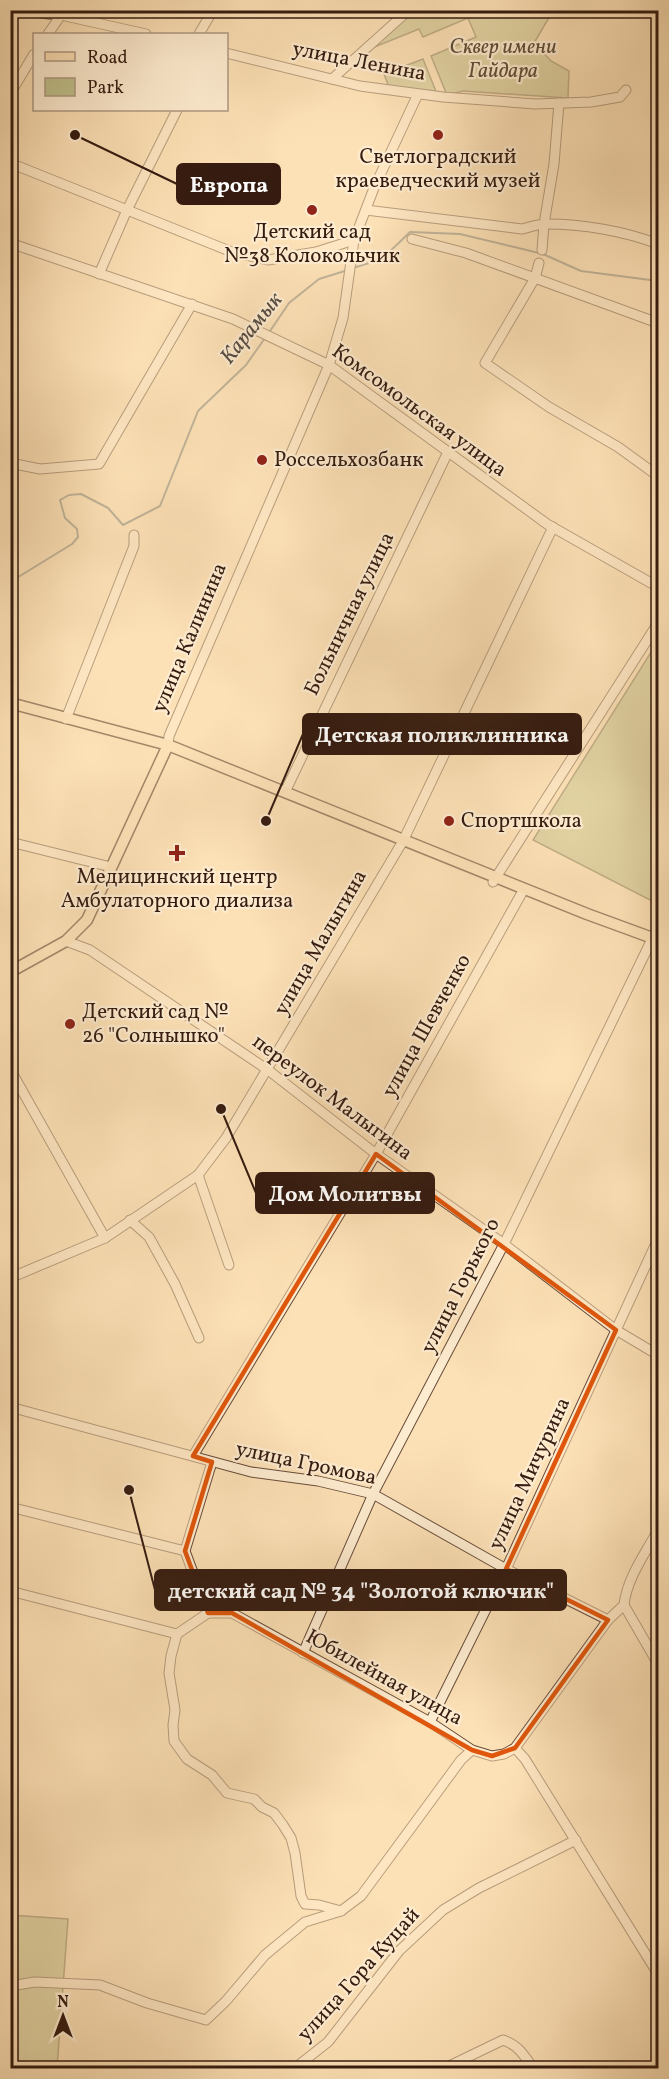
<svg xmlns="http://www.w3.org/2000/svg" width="669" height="2079" viewBox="0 0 669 2079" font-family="Vollkorn,serif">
  <rect width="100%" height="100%" fill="#fde1b6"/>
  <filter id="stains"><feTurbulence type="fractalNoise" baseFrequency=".00333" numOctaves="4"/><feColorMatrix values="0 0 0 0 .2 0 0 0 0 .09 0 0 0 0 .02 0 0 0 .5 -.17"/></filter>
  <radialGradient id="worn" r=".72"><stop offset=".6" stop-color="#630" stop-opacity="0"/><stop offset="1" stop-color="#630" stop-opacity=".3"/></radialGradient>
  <!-- green -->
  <g fill="#c0c28d" stroke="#7a6e4e" stroke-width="1.5">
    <polygon points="413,11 553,11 534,43 551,61 569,71 568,98 463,91 447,95 431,56 476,37 468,18 423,37 419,29 372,48"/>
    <polygon points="423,59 437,94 389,87 384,74"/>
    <polygon points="658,641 658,904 533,840"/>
    <polygon points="10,1915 68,1919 57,2068 11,2068"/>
  </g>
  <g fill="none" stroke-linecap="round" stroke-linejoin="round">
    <!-- stream -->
    <g stroke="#787b75" stroke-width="2">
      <polyline points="353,268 382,259 410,232 460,234 543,254 581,271 658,281"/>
      <polyline points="268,334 289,303 319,279 348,270"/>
      <polyline points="10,577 15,579 72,544 78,537 77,529 65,518 60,500 69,495 81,494 108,508 123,525 160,506 198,411 246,365 265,338"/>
    </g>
    <defs>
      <g id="minor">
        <polyline points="48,34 61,15 146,34"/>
        <polyline points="199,34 213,10"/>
        <polyline points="226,53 360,86 443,97 535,104 591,102 620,97 626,90"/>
        <polyline points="332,79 409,10"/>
        <polyline points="10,94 34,54"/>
        <polyline points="10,163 232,252 268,260 316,252 354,240"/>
        <path d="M366 210 522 229C530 227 538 224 546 224 583 224 624 231 658 244"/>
        <polyline points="412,239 466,253 658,323"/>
        <polyline points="10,243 233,319 329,365 547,524 658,587"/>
        <polyline points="542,250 544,224 554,164 559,103"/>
        <polyline points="539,263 535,278 485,363 549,407 618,447 658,476"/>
        <polyline points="99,274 127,210 177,110"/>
        <polyline points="10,463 40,469 99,464 192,304"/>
        <polyline points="66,719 134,546 134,535"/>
        <polyline points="168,745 169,736 329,365 343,318 354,240 374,188 418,94"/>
        <polyline points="285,792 448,452"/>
        <polyline points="10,842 111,867"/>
        <polyline points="493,882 658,623"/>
        <polyline points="66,941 90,950 268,1070 376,1154 504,1244 616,1330 658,1355"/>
        <polyline points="10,1069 105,1238"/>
        <polyline points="198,1175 229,1265"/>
        <polyline points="130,1220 149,1237 175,1284 199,1338"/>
        <polyline points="10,1278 105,1238 198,1175 226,1138 403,841 553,527"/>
        <polyline points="10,1407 251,1472 318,1481 373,1494 506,1569 608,1620"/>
        <polyline points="193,1456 376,1154 524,889"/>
        <polyline points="10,1507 185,1551"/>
        <path d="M658 1530C645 1554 627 1578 624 1605L658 1664"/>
        <polyline points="10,1591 177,1634 208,1613 232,1613 430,1722 472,1750 492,1756 504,1754 515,1748 608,1620 624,1605"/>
        <polyline points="208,1613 185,1551 212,1462"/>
        <polyline points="177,1634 171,1656 169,1673 175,1710 173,1725 174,1741 187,1759 212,1775 227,1793 254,1799 262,1807 274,1813 283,1825 291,1838 295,1853 301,1896 305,1904 319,1905 341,1911"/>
        <polyline points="303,1653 373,1494 504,1244 653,937"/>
        <polyline points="430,1722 506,1569 658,1239"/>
        <polyline points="515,1748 525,1759 658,1974"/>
        <polyline points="10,1986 35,1982 100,1985 147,2003 206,2020 226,2001 265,1955 305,1922 341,1911 361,1896 461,1760 472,1750"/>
        <polyline points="295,2068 328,2042 399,1951 443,1910 479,1888 576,1840"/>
        <path d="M445 2068 503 2040C518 2045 524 2055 533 2068"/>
      </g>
      <g id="major">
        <polyline points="28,10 61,15 65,10"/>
        <polyline points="10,703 168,745 587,914 658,940"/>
        <polyline points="10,972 66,941 87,920 168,745"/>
      </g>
    </defs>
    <!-- minor casing -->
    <use href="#minor" stroke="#674c3a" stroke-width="11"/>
    <!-- major casing -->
    <use href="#major" stroke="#351b10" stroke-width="13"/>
    <!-- minor -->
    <use href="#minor" stroke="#feecd0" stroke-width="9"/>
    <!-- major -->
    <use href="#major" stroke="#fde1b6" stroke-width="10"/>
  </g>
  <!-- marked area -->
  <path d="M0 0H669V2079H0ZM376 1154 616 1330 506 1569 608 1620 515 1748 492 1756 472 1750 232 1613H208L185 1551 212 1462 193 1456Z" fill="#fde1b6" fill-opacity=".55" fill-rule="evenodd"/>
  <path fill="none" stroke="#df560c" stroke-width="4.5" stroke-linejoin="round" d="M376 1154 616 1330 506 1569 608 1620 515 1748 492 1756 472 1750 232 1613H208L185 1551 212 1462 193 1456Z"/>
  <!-- markers -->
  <g fill="#8f2418" stroke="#feecd0" stroke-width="2">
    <circle cx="438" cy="135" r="6"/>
    <circle cx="312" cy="210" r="6"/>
    <circle cx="262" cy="460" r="6"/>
    <circle cx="449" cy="821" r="6"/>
    <path d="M174 844h6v6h6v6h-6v6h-6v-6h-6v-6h6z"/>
    <circle cx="70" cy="1024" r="6"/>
  </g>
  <g text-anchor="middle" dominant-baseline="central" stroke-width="4.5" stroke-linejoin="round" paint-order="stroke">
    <!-- park labels -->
    <g font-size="21" font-style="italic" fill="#5f4d36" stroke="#feecd0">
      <text x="503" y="47">Сквер имени<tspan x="503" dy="24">Гайдара</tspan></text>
    </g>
    <!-- street labels -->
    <g font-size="21" fill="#351b10" stroke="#feecd0">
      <text transform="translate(359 62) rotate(11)">улица Ленина</text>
      <text transform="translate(419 411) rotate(36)">Комсомольская улица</text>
      <text transform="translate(350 614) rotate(-64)">Больничная улица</text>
      <text transform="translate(190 638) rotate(-67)">улица Калинина</text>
      <text transform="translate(321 943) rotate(-60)">улица Малыгина</text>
      <text transform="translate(427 1026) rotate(-61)">улица Шевченко</text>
      <text transform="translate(332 1098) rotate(37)">переулок Малыгина</text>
      <text transform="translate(461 1286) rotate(-63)">улица Горького</text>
      <text transform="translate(306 1464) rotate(12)">улица Громова</text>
      <text transform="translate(530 1474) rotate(-65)">улица Мичурина</text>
      <text transform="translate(384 1678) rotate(29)">Юбилейная улица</text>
      <text transform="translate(359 1975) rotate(-48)">улица Гора Куцай</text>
    </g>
    <!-- poi labels -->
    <g font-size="21" fill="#351b10" stroke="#feecd0">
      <text x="438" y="157">Светлоградский<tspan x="438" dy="24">краеведческий музей</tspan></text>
      <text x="312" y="232">Детский сад<tspan x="312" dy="24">№38 Колокольчик</tspan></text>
      <text x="274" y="460" text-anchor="start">Россельхозбанк</text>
      <text x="461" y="821" text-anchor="start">Спортшкола</text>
      <text x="177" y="877">Медицинский центр<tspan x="177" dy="24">Амбулаторного диализа</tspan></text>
      <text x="82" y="1012" text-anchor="start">Детский сад №<tspan x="82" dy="24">26 "Солнышко"</tspan></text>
    </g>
    <!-- water labels -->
    <g font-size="22" font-style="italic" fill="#564b43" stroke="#feecd0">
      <text transform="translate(252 329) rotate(-51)">Карамык</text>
    </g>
  </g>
  <!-- callouts -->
  <path fill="none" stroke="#351b10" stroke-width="2" d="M75 135L177 184M266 821L303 734M221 1109L256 1193M129 1490L155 1590"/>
  <g fill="#351b10" stroke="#feecd0" stroke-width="2">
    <circle cx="75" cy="135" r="6"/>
    <circle cx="266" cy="821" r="6"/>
    <circle cx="221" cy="1109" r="6"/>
    <circle cx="129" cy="1490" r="6"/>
  </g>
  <g fill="#351b10" stroke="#351b10" stroke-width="2">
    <rect x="177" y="164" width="103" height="40" rx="6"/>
    <rect x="303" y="714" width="278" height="40" rx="6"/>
    <rect x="256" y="1173" width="178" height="40" rx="6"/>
    <rect x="155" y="1570" width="411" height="40" rx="6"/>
  </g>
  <g font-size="22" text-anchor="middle" font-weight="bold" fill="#fff">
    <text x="229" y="192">Европа</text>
    <text x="442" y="742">Детская поликлинника</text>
    <text x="345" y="1201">Дом Молитвы</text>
    <text x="361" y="1598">детский сад № 34 "Золотой ключик"</text>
  </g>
  <!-- margin -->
  <rect width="669" height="2079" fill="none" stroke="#fde1b6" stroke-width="36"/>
  <rect x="12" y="12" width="645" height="2055" fill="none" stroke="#351b10" stroke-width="3"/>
  <rect x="18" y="18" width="633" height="2043" fill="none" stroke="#351b10" stroke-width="1.5"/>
  <!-- legend -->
  <rect x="33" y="33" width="195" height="78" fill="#feecd0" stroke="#ae9883" stroke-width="1.5"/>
  <rect x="45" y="52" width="30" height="9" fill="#fde1b6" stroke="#ae9883" stroke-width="1.5"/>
  <text x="87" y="63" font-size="18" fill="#351b10">Road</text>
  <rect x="45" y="78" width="30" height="18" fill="#c0c28d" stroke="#ae9883" stroke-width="1.5"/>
  <text x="87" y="93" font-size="18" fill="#351b10">Park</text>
  <!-- north arrow -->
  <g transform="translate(63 2016)" stroke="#feecd0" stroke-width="4.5" paint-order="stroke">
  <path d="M0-4.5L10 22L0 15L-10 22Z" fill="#351b10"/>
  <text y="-9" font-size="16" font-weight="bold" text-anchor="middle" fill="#351b10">N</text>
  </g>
  <rect width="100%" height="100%" filter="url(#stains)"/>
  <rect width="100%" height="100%" fill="url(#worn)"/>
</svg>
